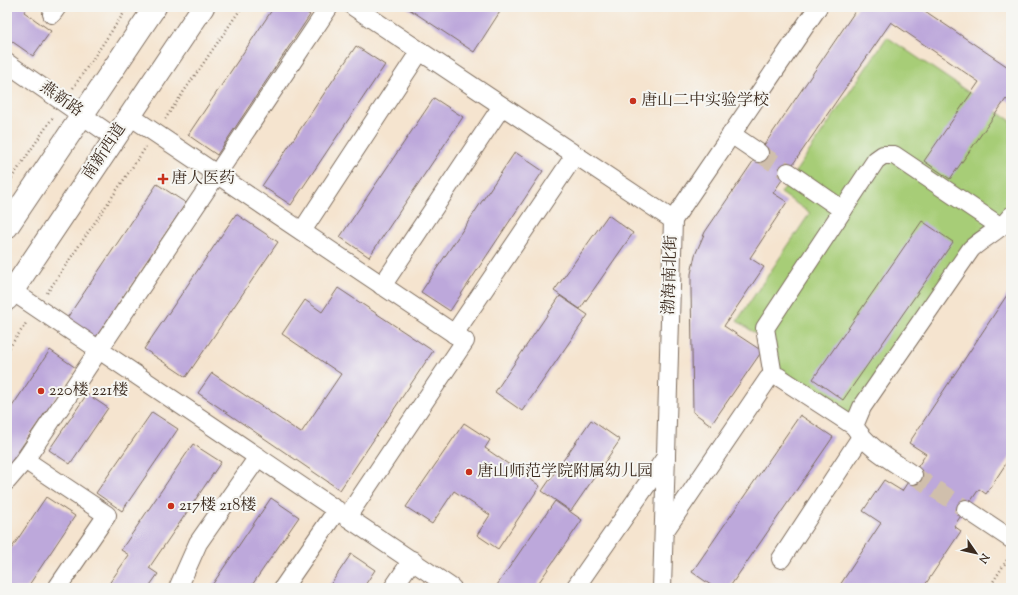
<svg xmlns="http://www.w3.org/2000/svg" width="1018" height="595" viewBox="0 0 1018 595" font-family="'Sorts Mill Goudy','Noto Serif SC',serif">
  <rect width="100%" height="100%" fill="#f6f6f2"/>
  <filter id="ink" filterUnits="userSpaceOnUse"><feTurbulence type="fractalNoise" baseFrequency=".025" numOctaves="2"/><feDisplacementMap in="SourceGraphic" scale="8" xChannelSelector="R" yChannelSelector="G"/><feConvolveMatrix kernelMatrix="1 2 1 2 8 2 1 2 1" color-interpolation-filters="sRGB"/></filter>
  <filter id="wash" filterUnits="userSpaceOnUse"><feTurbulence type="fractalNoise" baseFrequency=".012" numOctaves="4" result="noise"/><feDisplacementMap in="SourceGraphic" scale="16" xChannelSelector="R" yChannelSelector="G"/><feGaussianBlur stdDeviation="0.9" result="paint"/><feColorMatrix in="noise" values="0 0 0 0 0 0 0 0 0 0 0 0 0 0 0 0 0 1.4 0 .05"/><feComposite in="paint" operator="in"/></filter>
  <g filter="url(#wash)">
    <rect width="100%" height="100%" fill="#f5e4cf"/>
    <!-- green -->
    <polygon fill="#a7cd77" stroke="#717c4a" points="887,37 1011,121 1011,203 850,417 780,370 774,346 737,321 810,213 781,193"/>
    <g id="blocks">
      <!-- building -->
      <g fill="#bda8db">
        <polygon points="7,7 27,7 24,12 51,31 33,56 7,38"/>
        <polygon points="274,7 299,7 310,15 217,155 188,135"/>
        <polygon points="406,7 503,7 474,52"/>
        <polygon points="858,7 919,7 1011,69 1011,103 1006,99 950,179 924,161 979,82 891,22 773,193 787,202 750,258 764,267 724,326 762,351 711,425 693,412 691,289 691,274 695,255 705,232"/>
        <polygon points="356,46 385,65 291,205 262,186"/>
        <polygon points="434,98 463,117 369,257 340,237"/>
        <polygon points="515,152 543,171 450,311 421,292"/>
        <polygon points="157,184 186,203 92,343 63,324"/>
        <polygon points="236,214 278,242 186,377 144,349"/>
        <polygon points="608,215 633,233 580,309 554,291"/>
        <polygon points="922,221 953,242 843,400 813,379"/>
        <polygon points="338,288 433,351 340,490 198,393 212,373 301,433 341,374 282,334 305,300 322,312"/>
        <polygon points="1011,289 1011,456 986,494 979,489 954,526 961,531 923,588 838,588 881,523 863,511 884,480 902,491 926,454 909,443"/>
        <polygon points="560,296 588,315 522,411 495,392"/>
        <polygon points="50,350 76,368 7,468 7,414"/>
        <polygon points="87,394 108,408 70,464 49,450"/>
        <polygon points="152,412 178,429 122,511 96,493"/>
        <polygon points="800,415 833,437 729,588 715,588 692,572"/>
        <polygon points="591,420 620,440 571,511 542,491"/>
        <polygon points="464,423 490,440 485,448 540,486 498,549 477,535 490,515 454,491 432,524 406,507"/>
        <polygon points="193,444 221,462 149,568 158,574 148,588 106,588 129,555 121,550"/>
        <polygon points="46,497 75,516 27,588 7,588 7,555"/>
        <polygon points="271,498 299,517 250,588 210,588"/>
        <polygon points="555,501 582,520 535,588 495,588"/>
        <polygon points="351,554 375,570 363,588 328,588"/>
      </g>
    </g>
  </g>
  <g filter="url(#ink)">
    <use href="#blocks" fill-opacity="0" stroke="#7c6b5c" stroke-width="1"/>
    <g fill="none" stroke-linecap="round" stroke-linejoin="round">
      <!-- minor-tunnel -->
      <g stroke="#d0bfac" stroke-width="18" stroke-dasharray="18 9" stroke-linecap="butt">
        <polyline points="759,153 788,172"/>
        <polyline points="913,475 966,509"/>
      </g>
      <defs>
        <g id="minor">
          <polyline points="354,7 673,220"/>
          <polyline points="52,14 57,7"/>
          <polyline points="7,63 115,138"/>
          <polyline points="130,116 465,341 347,517"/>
          <polyline points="731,134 759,153"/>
          <polyline points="788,172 843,210"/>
          <polyline points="302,231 420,51"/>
          <polyline points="382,286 502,106"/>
          <polyline points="12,291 452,588"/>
          <polyline points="454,334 575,155"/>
          <polyline points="773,376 765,328 876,160 883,155 894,155 1001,227"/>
          <polyline points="25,460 107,515 57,588"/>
          <path d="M913 475C891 460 869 449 854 426L862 407 971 249C984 237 1001 230 1011 216"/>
          <polyline points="7,481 25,460 329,7"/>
          <polyline points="966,509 1011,539"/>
          <polyline points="664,532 768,379 773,376 779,377 854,426"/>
          <polyline points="781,559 861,437"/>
          <polyline points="178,588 198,543 258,457"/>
          <polyline points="283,588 337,510"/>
          <polyline points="393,588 412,560"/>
          <polyline points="575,588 666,457"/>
          <polyline points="662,588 673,220 818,7"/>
        </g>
        <g id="major">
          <polyline points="7,227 155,7"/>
          <polyline points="7,299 203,7"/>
        </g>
      </defs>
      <!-- minor casing -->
      <use href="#minor" stroke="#7c6b5c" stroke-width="20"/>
      <!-- major casing -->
      <use href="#major" stroke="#7c6b5c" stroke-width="24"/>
      <!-- path -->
      <g stroke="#7c6b5c" stroke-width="2.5" stroke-dasharray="1 3" stroke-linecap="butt">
        <polyline points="73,88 128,7"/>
        <polyline points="165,119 242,7"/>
        <polyline points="7,185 53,117"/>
        <polyline points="47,293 146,147"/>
        <polyline points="7,351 27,322"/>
        <polyline points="989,588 1009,557"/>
      </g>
      <!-- minor -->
      <use href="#minor" stroke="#fff" stroke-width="18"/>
      <!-- major -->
      <use href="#major" stroke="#fff" stroke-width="22"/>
    </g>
  </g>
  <!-- markers -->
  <g fill="#c8321e" stroke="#f6f6f2" stroke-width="1.5">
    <circle cx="633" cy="101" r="4"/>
    <path d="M161 173h4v4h4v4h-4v4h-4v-4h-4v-4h4z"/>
    <circle cx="41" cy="391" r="4"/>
    <circle cx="469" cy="472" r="4"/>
    <circle cx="171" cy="506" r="4"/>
  </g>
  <g text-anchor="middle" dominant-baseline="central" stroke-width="4" stroke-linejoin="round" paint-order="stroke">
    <!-- street labels -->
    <g font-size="16" fill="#3b2a1e" stroke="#f6f6f2">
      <text transform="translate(61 100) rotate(35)">燕新路</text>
      <text transform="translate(105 152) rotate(-56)">南新西道</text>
      <text transform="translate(671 275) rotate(-88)">渤海南北街</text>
    </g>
    <!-- poi labels -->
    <g font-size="16" fill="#3b2a1e" stroke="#f6f6f2" text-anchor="start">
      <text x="641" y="101">唐山二中实验学校</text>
      <text x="171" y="179">唐人医药</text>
      <text x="49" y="391">220楼 221楼</text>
      <text x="477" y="472">唐山师范学院附属幼儿园</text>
      <text x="179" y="506">217楼 218楼</text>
    </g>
  </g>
  <!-- margin -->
  <rect width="1018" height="595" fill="none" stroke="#f6f6f2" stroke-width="24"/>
  <!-- north arrow -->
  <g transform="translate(976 553) rotate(124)" stroke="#f6f6f2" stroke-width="3" paint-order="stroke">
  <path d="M0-3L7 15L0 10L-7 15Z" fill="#3b2a1e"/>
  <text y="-6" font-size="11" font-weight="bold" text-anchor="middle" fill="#3b2a1e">N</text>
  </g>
</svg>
